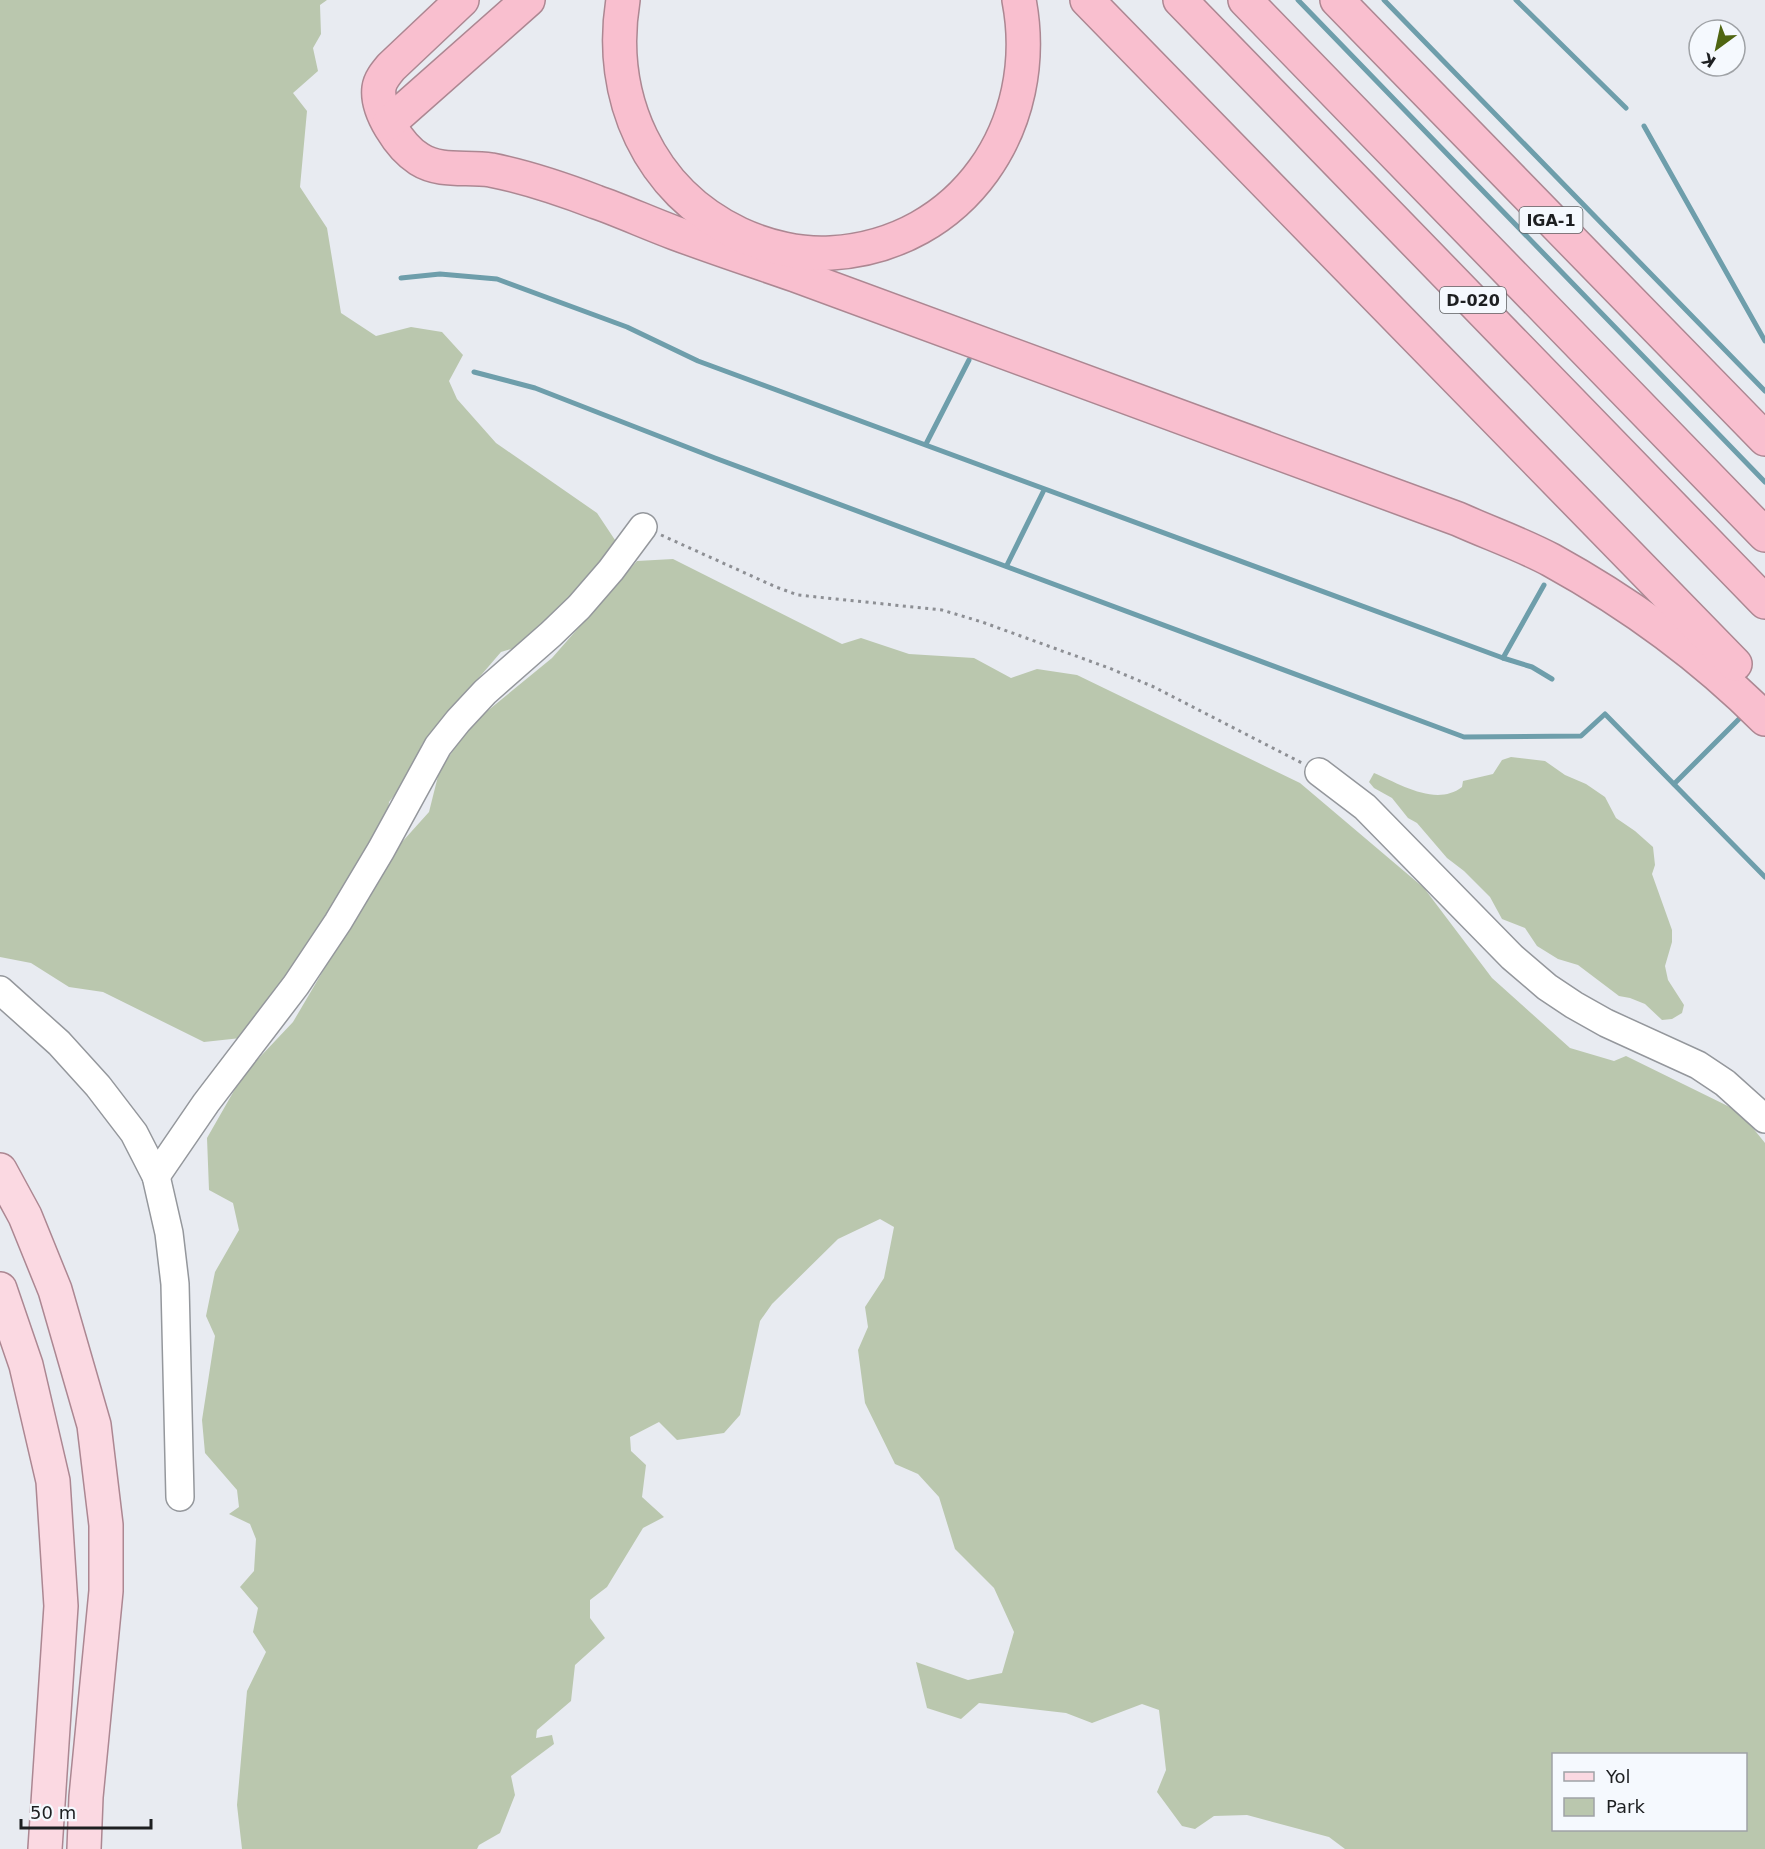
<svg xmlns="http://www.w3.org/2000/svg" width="1765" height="1849" viewBox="0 0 1765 1849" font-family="'DejaVu Sans',sans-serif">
  <rect width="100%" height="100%" fill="#e8ebf1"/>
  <!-- green -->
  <g fill="#bac7ae" fill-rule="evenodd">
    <polygon points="0,0 327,0 320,5 321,34 313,48 318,71 293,93 307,111 300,187 327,228 341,313 376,336 411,327 442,332 463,355 449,381 457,399 496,443 597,513 617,543 563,610 518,647 501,652 422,744 413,772 389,802 387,823 326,925 241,1038 204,1042 103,992 69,987 31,963 0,957"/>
    <path d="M673 559 842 644 861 638 909 654 974 658 1011 678 1037 669 1077 675 1300 783 1424 888 1492 978 1570 1048 1614 1061 1626 1056 1740 1112 1765 1143V1849H1345L1329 1837 1247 1815 1214 1816 1195 1829 1182 1826 1157 1792 1166 1770 1159 1710 1142 1704 1092 1723 1066 1713 979 1703 961 1719 927 1708 916 1662 968 1680 1002 1673 1014 1632 994 1588 955 1549 939 1497 918 1474 895 1464 865 1403 858 1350 868 1327 865 1307 884 1278 894 1227 880 1219 838 1239 772 1304 760 1321 740 1415 724 1433 677 1440 659 1422 630 1437 631 1451 646 1465 642 1497 664 1517 643 1528 607 1587 590 1600V1618L605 1638 575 1665 571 1701 537 1730 536 1738 552 1735 554 1744 511 1776 515 1795 500 1833 479 1845 477 1849H242L237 1805 247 1691 266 1652 253 1632 258 1608 240 1587 254 1571 256 1539 250 1524 229 1514 239 1507 237 1490 205 1453 202 1420 215 1336 206 1316 215 1272 239 1230 233 1203 209 1190 207 1138 243 1075 293 1022 393 852 429 812 439 772 469 726 552 658 637 561ZM1554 1754H1746V1830H1554Z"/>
    <path d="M1511 757 1545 761 1565 775 1586 784 1605 797 1616 818 1635 831 1653 847 1655 865 1652 874 1672 930V942L1665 966 1668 980 1684 1005 1682 1013 1672 1019 1662 1020 1645 1004 1630 998 1619 996 1578 965 1558 959 1537 946 1525 928 1502 919 1490 897 1464 871 1447 858 1417 823 1408 818 1392 798 1374 788 1369 782 1374 773C1400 784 1436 807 1462 787L1463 781 1493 774 1502 760Z"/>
  </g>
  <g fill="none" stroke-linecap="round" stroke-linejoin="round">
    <!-- stream -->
    <g stroke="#6e9eab" stroke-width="5">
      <polyline points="1298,0 1765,482"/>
      <polyline points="1384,0 1765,391"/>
      <polyline points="1516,0 1626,108"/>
      <polyline points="1644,126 1765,341"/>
      <polyline points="401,278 440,274 497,279 627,327 698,361 1503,658"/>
      <polyline points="474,372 535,388 715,458 1464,737 1581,736 1605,714 1765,877"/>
      <polyline points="926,444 969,360"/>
      <polyline points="1007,565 1044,490"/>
      <polyline points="1544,585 1503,658 1532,667 1552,679"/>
      <polyline points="1674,784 1739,719"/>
    </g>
    <defs>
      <g id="minor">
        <polyline points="1319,772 1365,807 1512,957 1547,987 1574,1005 1606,1023 1698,1065 1725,1083 1765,1119"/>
        <polyline points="0,990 59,1043 98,1086 134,1133 156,1176 169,1233 175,1284 180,1497"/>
        <polyline points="156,1176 206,1103 296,985 338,922 381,850 438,746 458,721 485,692 551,634 579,607 611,570 643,527"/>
      </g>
      <g id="major">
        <polyline points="0,1170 25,1216 55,1290 94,1425 106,1525 106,1591 86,1797 84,1849"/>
        <polyline points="0,1289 26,1365 53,1481 61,1606 45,1849"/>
      </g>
      <g id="highway">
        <path d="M462 0 391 67C386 73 380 80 379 88 376 111 400 147 419 159 441 173 467 166 491 170 526 177 562 189 596 202 622 211 648 223 675 233 715 248 755 261 795 275 1017 355 1237 439 1458 519 1489 533 1521 544 1551 560 1629 603 1702 656 1765 719"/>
        <path d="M623 0C607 97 649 191 739 234 767 247 801 255 831 253 963 245 1043 125 1019 0"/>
        <polyline points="1087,0 1735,664"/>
        <polyline points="1180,0 1765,602"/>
        <polyline points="1245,0 1765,535"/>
        <polyline points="1337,0 1765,439"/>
        <polyline points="389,123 528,0"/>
      </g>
    </defs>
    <!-- minor casing -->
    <use href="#minor" stroke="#94979c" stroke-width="30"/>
    <!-- major casing -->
    <use href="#major" stroke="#ac8792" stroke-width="36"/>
    <!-- highway casing -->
    <use href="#highway" stroke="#ac8792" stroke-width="36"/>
    <!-- path -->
    <polyline stroke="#8d8f94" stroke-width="3" stroke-dasharray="3 4.5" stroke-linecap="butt" points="661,535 776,587 798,595 942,610 982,622 1109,668 1154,687 1302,763"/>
    <!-- minor -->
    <use href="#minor" stroke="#fff" stroke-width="27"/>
    <!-- major -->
    <use href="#major" stroke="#fbd9e2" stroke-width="33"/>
    <!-- highway -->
    <use href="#highway" stroke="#f9bfcf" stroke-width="33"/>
  </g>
  <g text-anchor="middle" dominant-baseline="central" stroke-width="4.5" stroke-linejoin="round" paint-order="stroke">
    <!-- shield labels -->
    <g fill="#f5f9fe" stroke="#5e6063" stroke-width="1.5">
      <rect x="1519.5" y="207" width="63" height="26" rx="4.5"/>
      <rect x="1440" y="287" width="66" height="26" rx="4.5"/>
    </g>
    <g font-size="16" font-weight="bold" fill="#1d1f21">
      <text x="1551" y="220">IGA-1</text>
      <text x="1473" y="300">D-020</text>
    </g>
  </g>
  <!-- legend -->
  <rect x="1552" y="1753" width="195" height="78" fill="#f5f9fe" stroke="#9fa2a6" stroke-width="1.5"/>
  <rect x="1564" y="1772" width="30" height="9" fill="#fbd9e2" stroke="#9fa2a6" stroke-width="1.5"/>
  <text x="1606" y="1783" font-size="18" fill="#1d1f21">Yol</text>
  <rect x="1564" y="1798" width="30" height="18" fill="#bac7ae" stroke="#9fa2a6" stroke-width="1.5"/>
  <text x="1606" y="1813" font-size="18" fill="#1d1f21">Park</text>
  <!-- north arrow -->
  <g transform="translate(1717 48) rotate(213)"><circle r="28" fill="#f5f9fe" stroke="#9fa2a6" stroke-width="1.5"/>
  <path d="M0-4.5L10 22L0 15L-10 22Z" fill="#4f6511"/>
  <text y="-9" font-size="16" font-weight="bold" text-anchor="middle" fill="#1d1f21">K</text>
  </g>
  <!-- scale -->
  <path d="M21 1819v9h130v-9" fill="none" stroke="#1d1f21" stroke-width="3"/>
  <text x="30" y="1819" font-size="18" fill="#1d1f21" stroke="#f5f9fe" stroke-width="4.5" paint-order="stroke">50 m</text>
</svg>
